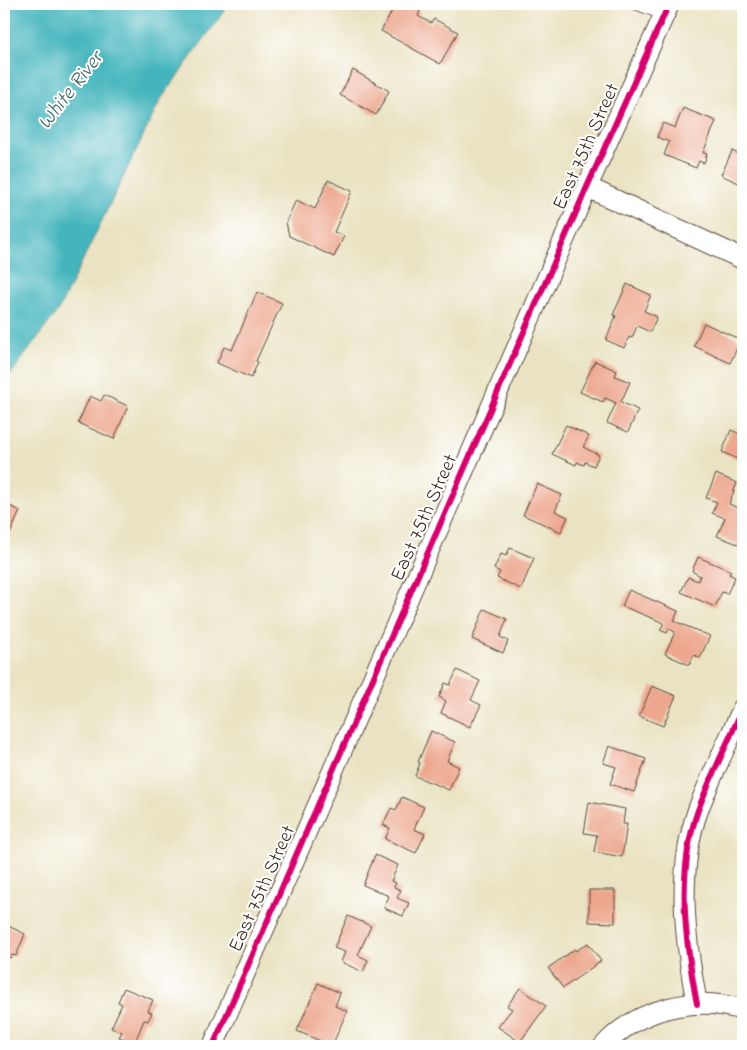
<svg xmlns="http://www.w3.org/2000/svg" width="747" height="1050" viewBox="0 0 747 1050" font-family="'Indie Flower',sans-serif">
  <rect width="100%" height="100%" fill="#fff"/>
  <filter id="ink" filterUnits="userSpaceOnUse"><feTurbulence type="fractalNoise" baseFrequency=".02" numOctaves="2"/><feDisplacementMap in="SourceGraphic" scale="10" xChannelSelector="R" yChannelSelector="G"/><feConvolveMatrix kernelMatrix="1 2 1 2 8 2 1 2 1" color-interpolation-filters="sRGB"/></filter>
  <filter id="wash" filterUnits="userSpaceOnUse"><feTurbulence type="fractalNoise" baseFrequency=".0096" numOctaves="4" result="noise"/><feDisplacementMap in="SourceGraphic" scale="20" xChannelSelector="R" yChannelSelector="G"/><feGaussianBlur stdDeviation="1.12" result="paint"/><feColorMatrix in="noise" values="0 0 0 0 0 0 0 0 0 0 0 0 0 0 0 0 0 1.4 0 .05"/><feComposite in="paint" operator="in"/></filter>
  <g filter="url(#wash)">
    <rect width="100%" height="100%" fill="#eae3c3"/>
    <!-- water -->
    <polygon fill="#45b5bd" stroke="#40706e" points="4,4 229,4 161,99 59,309 4,383"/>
    <g id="blocks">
      <!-- building -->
      <g fill="#eda78e">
        <polygon points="396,4 407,4 420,11 418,16 431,23 434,19 458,32 440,64 381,31"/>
        <polygon points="353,70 389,91 376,115 340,95"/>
        <polygon points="683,108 716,121 703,153 707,154 704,163 699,161 696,168 664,155 669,142 657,137 663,123 675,128"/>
        <polygon points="732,151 743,156 743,185 721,175"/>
        <polygon points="328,180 352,191 334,232 344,236 334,257 289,236 286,222 296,200 315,209"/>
        <polygon points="627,284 651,295 644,311 657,317 650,332 637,326 632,338 629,337 624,348 606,340 616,316 613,315"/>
        <polygon points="257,292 282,303 256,361 258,362 251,378 217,363 224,347 232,350"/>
        <polygon points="704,323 741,340 730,363 694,346"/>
        <polygon points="595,361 617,371 615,376 630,382 621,402 638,410 628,432 607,423 616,403 605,398 603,402 580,392"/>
        <polygon points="104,395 128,406 114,439 78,423 90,396 101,401"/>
        <polygon points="566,425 589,436 583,447 599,455 594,466 585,462 584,465 577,462 576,465 552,454"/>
        <polygon points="731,430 743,435 742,461 722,452"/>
        <polygon points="716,474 737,483 729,504 743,510 743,546 717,536 725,518 712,513 717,502 706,498"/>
        <polygon points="537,484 562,495 555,511 568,517 561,532 523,515"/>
        <polygon points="4,503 20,511 4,547"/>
        <polygon points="510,548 534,558 521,589 497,578 500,572 494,569 501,554 506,556"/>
        <polygon points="698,557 731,571 729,574 735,577 727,594 722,592 715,607 681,592 688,577 698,581 700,576 692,571"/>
        <polygon points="629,590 678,611 674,621 710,636 700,658 694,655 689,665 665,654 675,632 669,629 667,633 660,630 664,623 622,606"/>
        <polygon points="484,609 507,619 500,637 508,641 503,653 472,639"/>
        <polygon points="457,670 480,681 471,700 481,705 470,727 441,713 446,701 439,697 445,683 450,685"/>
        <polygon points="652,686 676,696 663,726 639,716"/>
        <polygon points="431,731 455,742 447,761 459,767 449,790 415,776 420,763 418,762"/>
        <polygon points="609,746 646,759 634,792 610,784 616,767 603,763"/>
        <polygon points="402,797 424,807 414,829 425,834 416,853 385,839 390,828 383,825 391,808 396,810"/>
        <polygon points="589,802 625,809 623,824 627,824 622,857 594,852 597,835 584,833"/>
        <polygon points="375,855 398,865 391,881 396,883 394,887 401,890 397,898 409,903 403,916 384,908 389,896 363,885"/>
        <polygon points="589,890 615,890 615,923 589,922"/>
        <polygon points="348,916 371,926 358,955 368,960 363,972 341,962 345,952 334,948"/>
        <polygon points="4,924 25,934 16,956 12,955 10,958 4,955"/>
        <polygon points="588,943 601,961 563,988 548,968 575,949 576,951"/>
        <polygon points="318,983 340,993 335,1006 347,1011 332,1046 297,1031"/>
        <polygon points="124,988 153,1000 148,1011 152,1013 148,1021 144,1020 134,1044 119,1037 122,1032 111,1028 122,1004 118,1002"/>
        <polygon points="520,988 546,1006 520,1042 498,1027 512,1009 507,1006"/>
      </g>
    </g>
  </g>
  <g filter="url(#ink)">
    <use href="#blocks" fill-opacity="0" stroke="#554637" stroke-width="1"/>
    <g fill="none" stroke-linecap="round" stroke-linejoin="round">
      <defs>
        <polyline id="lane" points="635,4 664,15"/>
        <g id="street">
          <polyline points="587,187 743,259"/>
          <path d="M697 1004C685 941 676 872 698 810 711 776 728 742 743 708"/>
          <polyline points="213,1046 587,187 669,4"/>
          <path d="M604 1046C638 1008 695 995 743 1010"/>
        </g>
      </defs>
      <!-- lane casing -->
      <use href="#lane" stroke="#554637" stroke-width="12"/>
      <!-- street casing -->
      <use href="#street" stroke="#554637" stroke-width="22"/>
      <!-- lane -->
      <use href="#lane" stroke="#fff" stroke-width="10"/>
      <!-- street -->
      <use href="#street" stroke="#fff" stroke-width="20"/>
      <defs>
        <g id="cycleway">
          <path d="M697 1004C685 941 676 872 698 810 711 776 728 742 743 708"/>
          <polyline points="213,1046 587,187 669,4"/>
        </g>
      </defs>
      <!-- cycleway casing -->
      <use href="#cycleway" stroke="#fff" stroke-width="9"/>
      <!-- cycleway -->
      <use href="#cycleway" stroke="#d6006c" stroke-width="6"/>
    </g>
  </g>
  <g text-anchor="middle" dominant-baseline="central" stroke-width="4" stroke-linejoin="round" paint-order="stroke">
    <!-- street labels -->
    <g font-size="20" fill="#3b2a1e" stroke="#fff">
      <text transform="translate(587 147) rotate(-66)">East 75th Street</text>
      <text transform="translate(425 518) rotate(-66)">East 75th Street</text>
      <text transform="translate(263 889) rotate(-66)">East 75th Street</text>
    </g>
    <!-- water labels -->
    <g font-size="21" font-style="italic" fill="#3f625e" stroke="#fff">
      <text transform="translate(71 91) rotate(-52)">White River</text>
    </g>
  </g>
  <!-- margin -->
  <rect width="747" height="1050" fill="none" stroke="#fff" stroke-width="20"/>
</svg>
